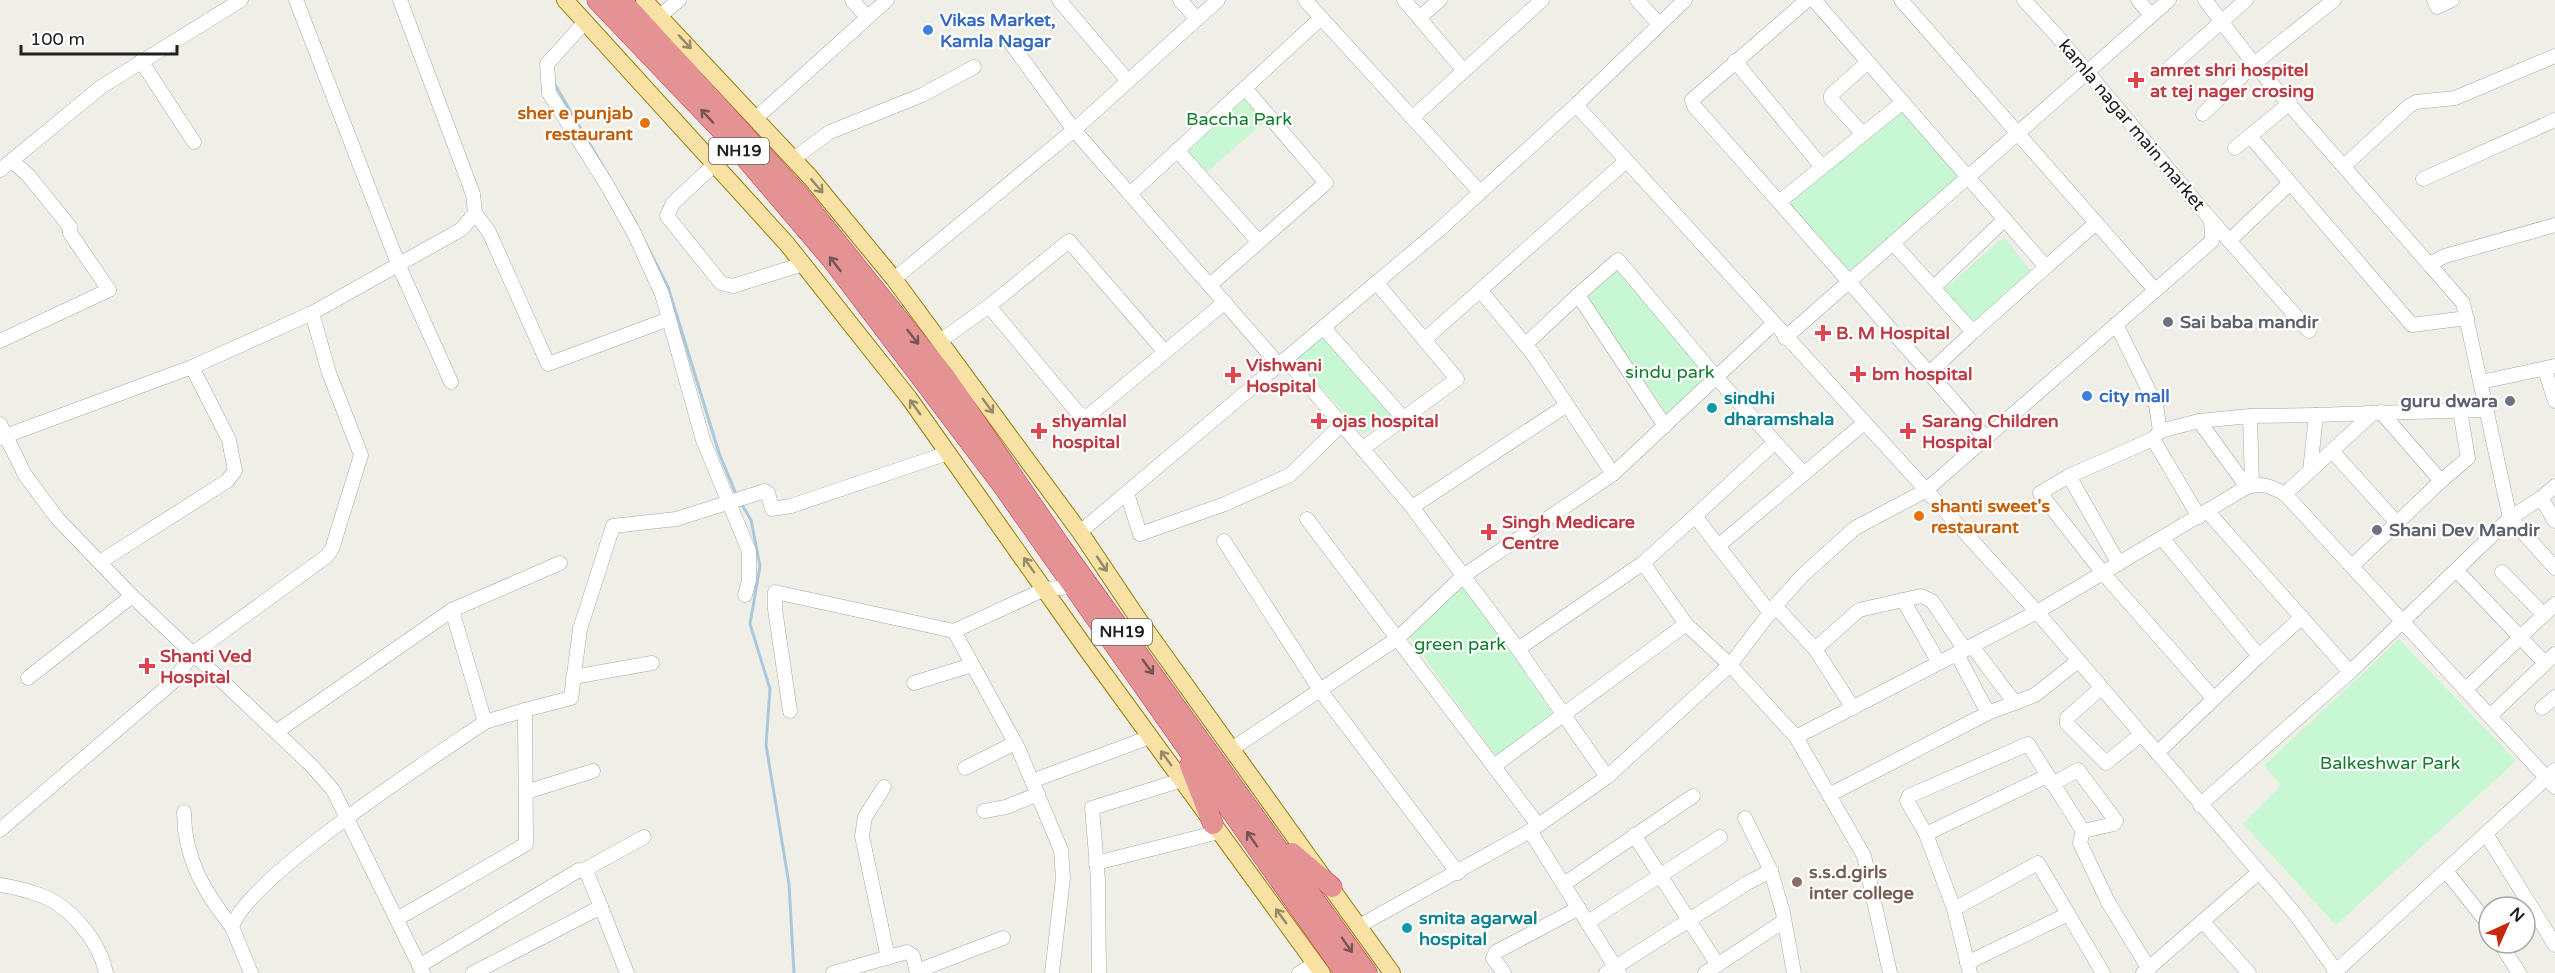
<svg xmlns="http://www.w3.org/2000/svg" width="2555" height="973" viewBox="0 0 2555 973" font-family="'Varela Round',sans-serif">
  <rect width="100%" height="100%" fill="#f0efe7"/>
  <!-- park -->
  <g fill="#c7f7d3">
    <polygon points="1245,88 1270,117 1201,177 1177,150"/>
    <polygon points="1902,108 1961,176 1850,275 1785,201"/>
    <polygon points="2004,237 2033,274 1974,326 1943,290"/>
    <polygon points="1618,269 1707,377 1668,415 1585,294"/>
    <polygon points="1325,335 1396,414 1363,434 1295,359"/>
    <polygon points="1464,586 1555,716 1497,758 1409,636"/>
    <polygon points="2399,639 2516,761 2336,925 2243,824 2281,785 2264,766"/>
  </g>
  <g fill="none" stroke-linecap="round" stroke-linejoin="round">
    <!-- stream -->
    <g stroke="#aac8dc" stroke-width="3">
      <polyline points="554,83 637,225"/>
      <polyline points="645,242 668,287 719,453 736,494"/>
      <polyline points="741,503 751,520 760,566 750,624 770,689 766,745 789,884 794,973"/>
    </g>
    <defs>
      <g id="minor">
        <polyline points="296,0 399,266 451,382"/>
        <polyline points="852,0 867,17"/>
        <polyline points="1059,0 1128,81"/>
        <polyline points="1180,0 1197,19"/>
        <polyline points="1305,0 1480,192"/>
        <polyline points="1404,0 1464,71"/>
        <polyline points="1637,0 1659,24"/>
        <polyline points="1807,0 1692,100 1694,106 1779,202 1903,102"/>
        <polyline points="1814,0 2046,267 2096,223"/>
        <polyline points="1901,0 2155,290"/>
        <polyline points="2138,0 2151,15"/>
        <polyline points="2205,0 2254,64 2463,303 2510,518 2350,672 2208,512"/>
        <polyline points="2434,0 2437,7 2452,0"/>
        <polyline points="660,16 679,0"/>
        <polyline points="1419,18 1440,0"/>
        <polyline points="585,22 547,64 549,93 607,185 634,233 662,294 703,440 749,551 749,580 745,595"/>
        <polyline points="1010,42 1074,130 1279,365"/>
        <polyline points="141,61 194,142"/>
        <polyline points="1735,61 1822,167"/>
        <polyline points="2169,68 2246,0"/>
        <polyline points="1576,105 2037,612 2296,915 2336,971"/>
        <polyline points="2203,114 2254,64 2334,0"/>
        <polyline points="756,118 887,0"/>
        <polyline points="1412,118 1542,0"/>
        <polyline points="1863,134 1831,99 1831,95 1868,62"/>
        <polyline points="2250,136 2412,325 2467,318"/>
        <polyline points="2235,148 2290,103"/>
        <polyline points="1177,150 1258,241"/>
        <polyline points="793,159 830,132 922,95 974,67"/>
        <polyline points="715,164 673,203 667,216 721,283 733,286 803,264"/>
        <polyline points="2344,166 2409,106 2416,102 2455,98 2555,56"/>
        <polyline points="0,170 101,87 241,0"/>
        <polyline points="2423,179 2555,120"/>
        <polyline points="1130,194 1321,18"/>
        <polyline points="1779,202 1986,438"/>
        <polyline points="475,213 489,232 548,364 669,319"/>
        <polyline points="2211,220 2309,331"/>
        <polyline points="2229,241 2290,183"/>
        <polyline points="1893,243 1973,332 2046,267"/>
        <polyline points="2429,264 2445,256 2555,225"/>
        <polyline points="894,279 1074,130 1218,0"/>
        <polyline points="1210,285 1326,183 1245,88"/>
        <polyline points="1933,288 2005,219"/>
        <polyline points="1480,290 1533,354 1613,474"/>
        <polyline points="989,306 1078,413 1087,417 1225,302"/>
        <polyline points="2116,324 2156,405 2160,431"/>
        <polyline points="1323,327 1404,419"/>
        <polyline points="1785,338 2169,0"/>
        <polyline points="1424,340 1625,162"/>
        <polyline points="0,341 109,290 70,233 70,227 28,175 12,161"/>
        <polyline points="940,341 989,306 1069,241 1164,351"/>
        <polyline points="1525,345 1578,295"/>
        <polyline points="1286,359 1412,507 1518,649 1607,777"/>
        <polyline points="2545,370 2555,401"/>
        <polyline points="1929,373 1973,332"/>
        <polyline points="2481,382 2555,366"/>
        <polyline points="2381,412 2441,481 2468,458 2460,411"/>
        <polyline points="0,424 25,475 57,518 132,596 311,765 333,790 423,973"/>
        <polyline points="1665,426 1578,295 1618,260 1716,377 1804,474"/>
        <polyline points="0,438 192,367 312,313 462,229 475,213 473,194 400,0"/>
        <polyline points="2154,438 2160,431 2199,421"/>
        <polyline points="1362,449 1457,379 1376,282"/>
        <polyline points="2332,451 2397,523"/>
        <polyline points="2310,471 2316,415 2373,413"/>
        <polyline points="2069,476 2153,439 2199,517"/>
        <polyline points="2252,486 2250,416 2316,415"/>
        <polyline points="2247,487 2199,421 2250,416"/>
        <polyline points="1127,493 1140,534 1225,504 1290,475 1342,424"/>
        <polyline points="2285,494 2373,413 2487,410"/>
        <polyline points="2541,498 2555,486"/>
        <polyline points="1412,507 1567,405"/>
        <polyline points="1307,519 1538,825"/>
        <polyline points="2555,521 2541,498 2510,518 2555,568"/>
        <polyline points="1080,532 1439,230 1576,105 1685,0"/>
        <polyline points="2162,538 2259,656 2302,617"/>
        <polyline points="1224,541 1320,690 1458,873"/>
        <polyline points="1718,546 1863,424"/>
        <polyline points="100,562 227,481 235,471 229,440 192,367"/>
        <polyline points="1643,563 1695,516"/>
        <polyline points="2119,564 2069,476 2040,493 2103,573 2214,699"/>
        <polyline points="2352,566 2441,481"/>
        <polyline points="2457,571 2545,663"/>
        <polyline points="2502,572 2544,615"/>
        <polyline points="1903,600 1939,663"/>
        <polyline points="1775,606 1815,649 1853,708"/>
        <polyline points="452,610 560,563"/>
        <polyline points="1770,613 1695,516 1775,442"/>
        <polyline points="954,631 1018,748 1061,850 1063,878 1052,973"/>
        <polyline points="1972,646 2015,703"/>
        <polyline points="1518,649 1643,563 1686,624 1730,665 1796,737 1864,856 1890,973"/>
        <polyline points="1815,649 1859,610 1921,596 1932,601 1965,650"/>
        <polyline points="1957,654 1988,713"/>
        <polyline points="573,677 652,663"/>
        <polyline points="28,678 132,596"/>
        <polyline points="914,683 972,665"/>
        <polyline points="2101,688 2067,718 2067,724 2106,763 2140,735"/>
        <polyline points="2466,689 2555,604"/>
        <polyline points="2542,708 2555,697"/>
        <polyline points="525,710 571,698 580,629 613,526 676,519 765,491 768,493 772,509 791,506 948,453"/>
        <polyline points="790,711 775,609 775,592 954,631 1045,589 1072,587"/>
        <polyline points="2490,716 2555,654"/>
        <path d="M1796 737 2037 612 2247 487C2262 482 2272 487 2285 494L2555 787"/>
        <polyline points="1233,748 1398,638 1463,576 1613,474 1773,324"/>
        <polyline points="2157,753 2259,656"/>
        <polyline points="1494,766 1686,624"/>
        <polyline points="965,768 1015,743"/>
        <polyline points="1032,781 1150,737"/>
        <polyline points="2052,784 2078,770 2116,821 2114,824 2083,831"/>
        <polyline points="884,787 865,817 862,836 888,958"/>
        <polyline points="526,792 593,771"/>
        <polyline points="1829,795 1988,713 2035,695 2078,661"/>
        <polyline points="2200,805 2350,672"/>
        <polyline points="984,811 1006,807 1038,794"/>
        <path d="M184 812C184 858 204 892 232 927"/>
        <polyline points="1745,818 1771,871 1783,913 1794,973"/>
        <polyline points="0,830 174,681 192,654 327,556 332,549 361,455 329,373 312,313"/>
        <polyline points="1530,831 1619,973"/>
        <polyline points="1926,834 1907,801 1909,796 2028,744 2083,831 2080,843 2108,902 2149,969"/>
        <polyline points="2486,834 2555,945"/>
        <polyline points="1634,835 1718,965"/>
        <polyline points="1096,863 1219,832"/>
        <polyline points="584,870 644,837"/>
        <polyline points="2446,871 2489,925"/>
        <polyline points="1564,884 1693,796"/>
        <path d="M0 885C12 887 25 890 37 894 69 904 99 940 106 973"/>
        <polyline points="1954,909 1926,834 2047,776"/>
        <polyline points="397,919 526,844 525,710 485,722"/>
        <polyline points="1588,922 1720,837"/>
        <polyline points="2203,922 2249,973"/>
        <polyline points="1359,926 1530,831 1607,777 1730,665 1775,606 1803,575 1855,528 1925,491 2212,241 2211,220 2058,37 2024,0"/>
        <polyline points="2500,943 2519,973"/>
        <polyline points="1967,963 2068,914"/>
        <polyline points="419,966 579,870 587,873 601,907"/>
        <polyline points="917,971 1003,938"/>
        <path d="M251 973 232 927C248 877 434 757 485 722L452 610 276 732"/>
        <polyline points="473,973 601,907 627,973"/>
        <polyline points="833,973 907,952 913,956 917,973"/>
        <polyline points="1099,973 1098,880 1092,808 1182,780"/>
        <polyline points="1299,973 1315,964"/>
        <polyline points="1504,973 1493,958 1496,952 1579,908"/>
        <polyline points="1606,973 1747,883 1771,871"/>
        <polyline points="1705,973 1784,921"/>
        <polyline points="1970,973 1954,909 2038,863 2103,973"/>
        <polyline points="2143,973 2258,873"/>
        <polyline points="2334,973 2555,770"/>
      </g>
      <g id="major">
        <polyline points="565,0 787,244 909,398 1087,650 1322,973"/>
        <polyline points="644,0 810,177 894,279 1080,532 1139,620 1392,973"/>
      </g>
      <g id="highway">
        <polyline points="597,0 725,134 833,261 1003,486 1345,973"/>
        <polyline points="621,0 799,195 945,377 1061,547 1367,973"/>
        <polyline points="1190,765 1213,824"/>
        <polyline points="1292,853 1332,887"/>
      </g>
    </defs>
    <!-- minor casing -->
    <use href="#minor" stroke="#a7a7a7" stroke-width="15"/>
    <!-- major casing -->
    <use href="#major" stroke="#967e07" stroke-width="18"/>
    <!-- highway casing -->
    <use href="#highway" stroke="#d42e4c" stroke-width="21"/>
    <!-- minor -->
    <use href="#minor" stroke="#fff" stroke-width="14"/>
    <!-- major -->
    <use href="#major" stroke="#f8e1a4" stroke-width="16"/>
    <!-- highway -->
    <use href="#highway" stroke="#e49395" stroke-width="20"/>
  </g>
  <!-- one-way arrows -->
  <defs><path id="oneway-shaft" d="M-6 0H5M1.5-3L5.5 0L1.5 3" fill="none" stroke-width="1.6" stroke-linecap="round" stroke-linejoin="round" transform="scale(1.5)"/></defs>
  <g stroke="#978a69">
    <use href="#oneway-shaft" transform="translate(685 42) rotate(47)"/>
    <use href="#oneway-shaft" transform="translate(817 186) rotate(50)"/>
    <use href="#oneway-shaft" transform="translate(988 406) rotate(54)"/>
    <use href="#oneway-shaft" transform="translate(915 407) rotate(-126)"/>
    <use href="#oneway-shaft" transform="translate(1102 564) rotate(56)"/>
    <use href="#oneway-shaft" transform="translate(1029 565) rotate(-125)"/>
    <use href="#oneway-shaft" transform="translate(1166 758) rotate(-126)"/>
    <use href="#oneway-shaft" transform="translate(1281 916) rotate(-126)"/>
  </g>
  <g stroke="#785455">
    <use href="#oneway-shaft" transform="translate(707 116) rotate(-133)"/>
    <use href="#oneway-shaft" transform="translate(835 264) rotate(-128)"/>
    <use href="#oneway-shaft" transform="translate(913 337) rotate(52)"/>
    <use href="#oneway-shaft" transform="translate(1148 667) rotate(54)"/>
    <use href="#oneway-shaft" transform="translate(1252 839) rotate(-125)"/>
    <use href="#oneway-shaft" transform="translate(1347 945) rotate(55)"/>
  </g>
  <!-- markers -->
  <g fill="#3f7fe0" stroke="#fff" stroke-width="2">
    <circle cx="928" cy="30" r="6"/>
    <circle cx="2087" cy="396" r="6"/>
  </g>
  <g fill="#e0444e" stroke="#fff" stroke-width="2">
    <path d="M2133 71h6v6h6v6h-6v6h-6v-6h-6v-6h6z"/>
    <path d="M1820 324h6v6h6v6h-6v6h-6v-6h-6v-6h6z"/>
    <path d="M1855 365h6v6h6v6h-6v6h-6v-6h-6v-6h6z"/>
    <path d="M1230 366h6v6h6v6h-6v6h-6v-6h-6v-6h6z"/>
    <path d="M1316 412h6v6h6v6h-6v6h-6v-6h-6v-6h6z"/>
    <path d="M1036 422h6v6h6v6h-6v6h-6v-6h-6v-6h6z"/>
    <path d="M1905 422h6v6h6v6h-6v6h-6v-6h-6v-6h6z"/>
    <path d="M1486 523h6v6h6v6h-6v6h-6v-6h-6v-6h6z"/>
    <path d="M144 657h6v6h6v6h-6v6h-6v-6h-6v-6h6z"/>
  </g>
  <g fill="#e8710a" stroke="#fff" stroke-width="2">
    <circle cx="645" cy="123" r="6"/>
    <circle cx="1919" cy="516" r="6"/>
  </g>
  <g fill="#6b7280" stroke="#fff" stroke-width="2">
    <circle cx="2168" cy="322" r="6"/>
    <circle cx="2510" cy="401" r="6"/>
    <circle cx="2377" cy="530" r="6"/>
  </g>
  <g fill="#0f9aa8" stroke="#fff" stroke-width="2">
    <circle cx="1712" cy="408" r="6"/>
    <circle cx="1407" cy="928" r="6"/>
  </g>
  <circle fill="#8d6e63" stroke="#fff" stroke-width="2" cx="1797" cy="882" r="6"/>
  <g text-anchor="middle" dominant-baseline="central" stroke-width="4.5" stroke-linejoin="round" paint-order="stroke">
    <!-- shield labels -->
    <g fill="#fff" stroke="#636363" stroke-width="1.5">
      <rect x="709" y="138" width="60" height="26" rx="4.5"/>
      <rect x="1092" y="619" width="60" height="26" rx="4.5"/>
    </g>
    <g font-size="16" font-weight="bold" fill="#202020">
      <text x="739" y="151">NH19</text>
      <text x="1122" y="632">NH19</text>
    </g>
    <!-- shop labels -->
    <g font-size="18" font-weight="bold" fill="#366cbe" stroke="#fff" text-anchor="start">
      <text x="940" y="20">Vikas Market,<tspan x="940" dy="21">Kamla Nagar</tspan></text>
      <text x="2099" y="396">city mall</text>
    </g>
    <!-- health labels -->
    <g font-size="18" font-weight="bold" fill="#be3a42" stroke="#fff" text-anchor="start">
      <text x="2150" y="70">amret shri hospitel<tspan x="2150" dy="21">at tej nager crosing</tspan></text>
      <text x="1836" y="333">B. M Hospital</text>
      <text x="1246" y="365">Vishwani<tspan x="1246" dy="21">Hospital</tspan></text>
      <text x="1872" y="374">bm hospital</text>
      <text x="1052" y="421">shyamlal<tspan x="1052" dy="21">hospital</tspan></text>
      <text x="1332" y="421">ojas hospital</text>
      <text x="1922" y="421">Sarang Children<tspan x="1922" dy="21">Hospital</tspan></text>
      <text x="1502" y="522">Singh Medicare<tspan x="1502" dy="21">Centre</tspan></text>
      <text x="160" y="656">Shanti Ved<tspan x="160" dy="21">Hospital</tspan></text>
    </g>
    <!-- food labels -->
    <g font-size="18" font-weight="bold" fill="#c56008" stroke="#fff" text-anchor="end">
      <text x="633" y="113">sher e punjab<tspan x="633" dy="21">restaurant</tspan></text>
      <text x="1931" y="506" text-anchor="start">shanti sweet's<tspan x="1931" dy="21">restaurant</tspan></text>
    </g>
    <!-- park labels -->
    <g font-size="18" fill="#117c2b" stroke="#fff">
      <text x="1239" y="119">Baccha Park</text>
      <text x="1670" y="372">sindu park</text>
      <text x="1460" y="644">green park</text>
      <text x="2390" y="763">Balkeshwar Park</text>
    </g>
    <!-- street labels -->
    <g font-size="18" fill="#202020" stroke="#fff">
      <text transform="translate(2132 125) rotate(50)">kamla nagar main market</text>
    </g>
    <!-- worship labels -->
    <g font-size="18" font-weight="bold" fill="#5b616d" stroke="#fff" text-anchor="start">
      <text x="2180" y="322">Sai baba mandir</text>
      <text x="2498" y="401" text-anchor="end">guru dwara</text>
      <text x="2389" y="530">Shani Dev Mandir</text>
    </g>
    <!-- culture labels -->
    <g font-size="18" font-weight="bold" fill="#0d838f" stroke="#fff" text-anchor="start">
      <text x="1724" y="398">sindhi<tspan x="1724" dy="21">dharamshala</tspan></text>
      <text x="1419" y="918">smita agarwal<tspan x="1419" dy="21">hospital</tspan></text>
    </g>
    <!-- education labels -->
    <g font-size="18" font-weight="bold" fill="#785e54" stroke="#fff" text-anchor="start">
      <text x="1809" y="872">s.s.d.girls<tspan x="1809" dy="21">inter college</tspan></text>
    </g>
  </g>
  <!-- north arrow -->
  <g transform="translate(2507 925) rotate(45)"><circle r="28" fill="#ffffff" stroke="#a6a6a6" stroke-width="1.5"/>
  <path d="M0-4.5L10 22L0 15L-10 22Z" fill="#c82809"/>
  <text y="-9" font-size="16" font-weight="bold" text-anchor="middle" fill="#202020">N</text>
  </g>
  <!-- scale -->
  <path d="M21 45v9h156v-9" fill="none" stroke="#202020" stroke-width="3"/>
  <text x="30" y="45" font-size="18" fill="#202020" stroke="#ffffff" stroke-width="4.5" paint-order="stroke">100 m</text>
</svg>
